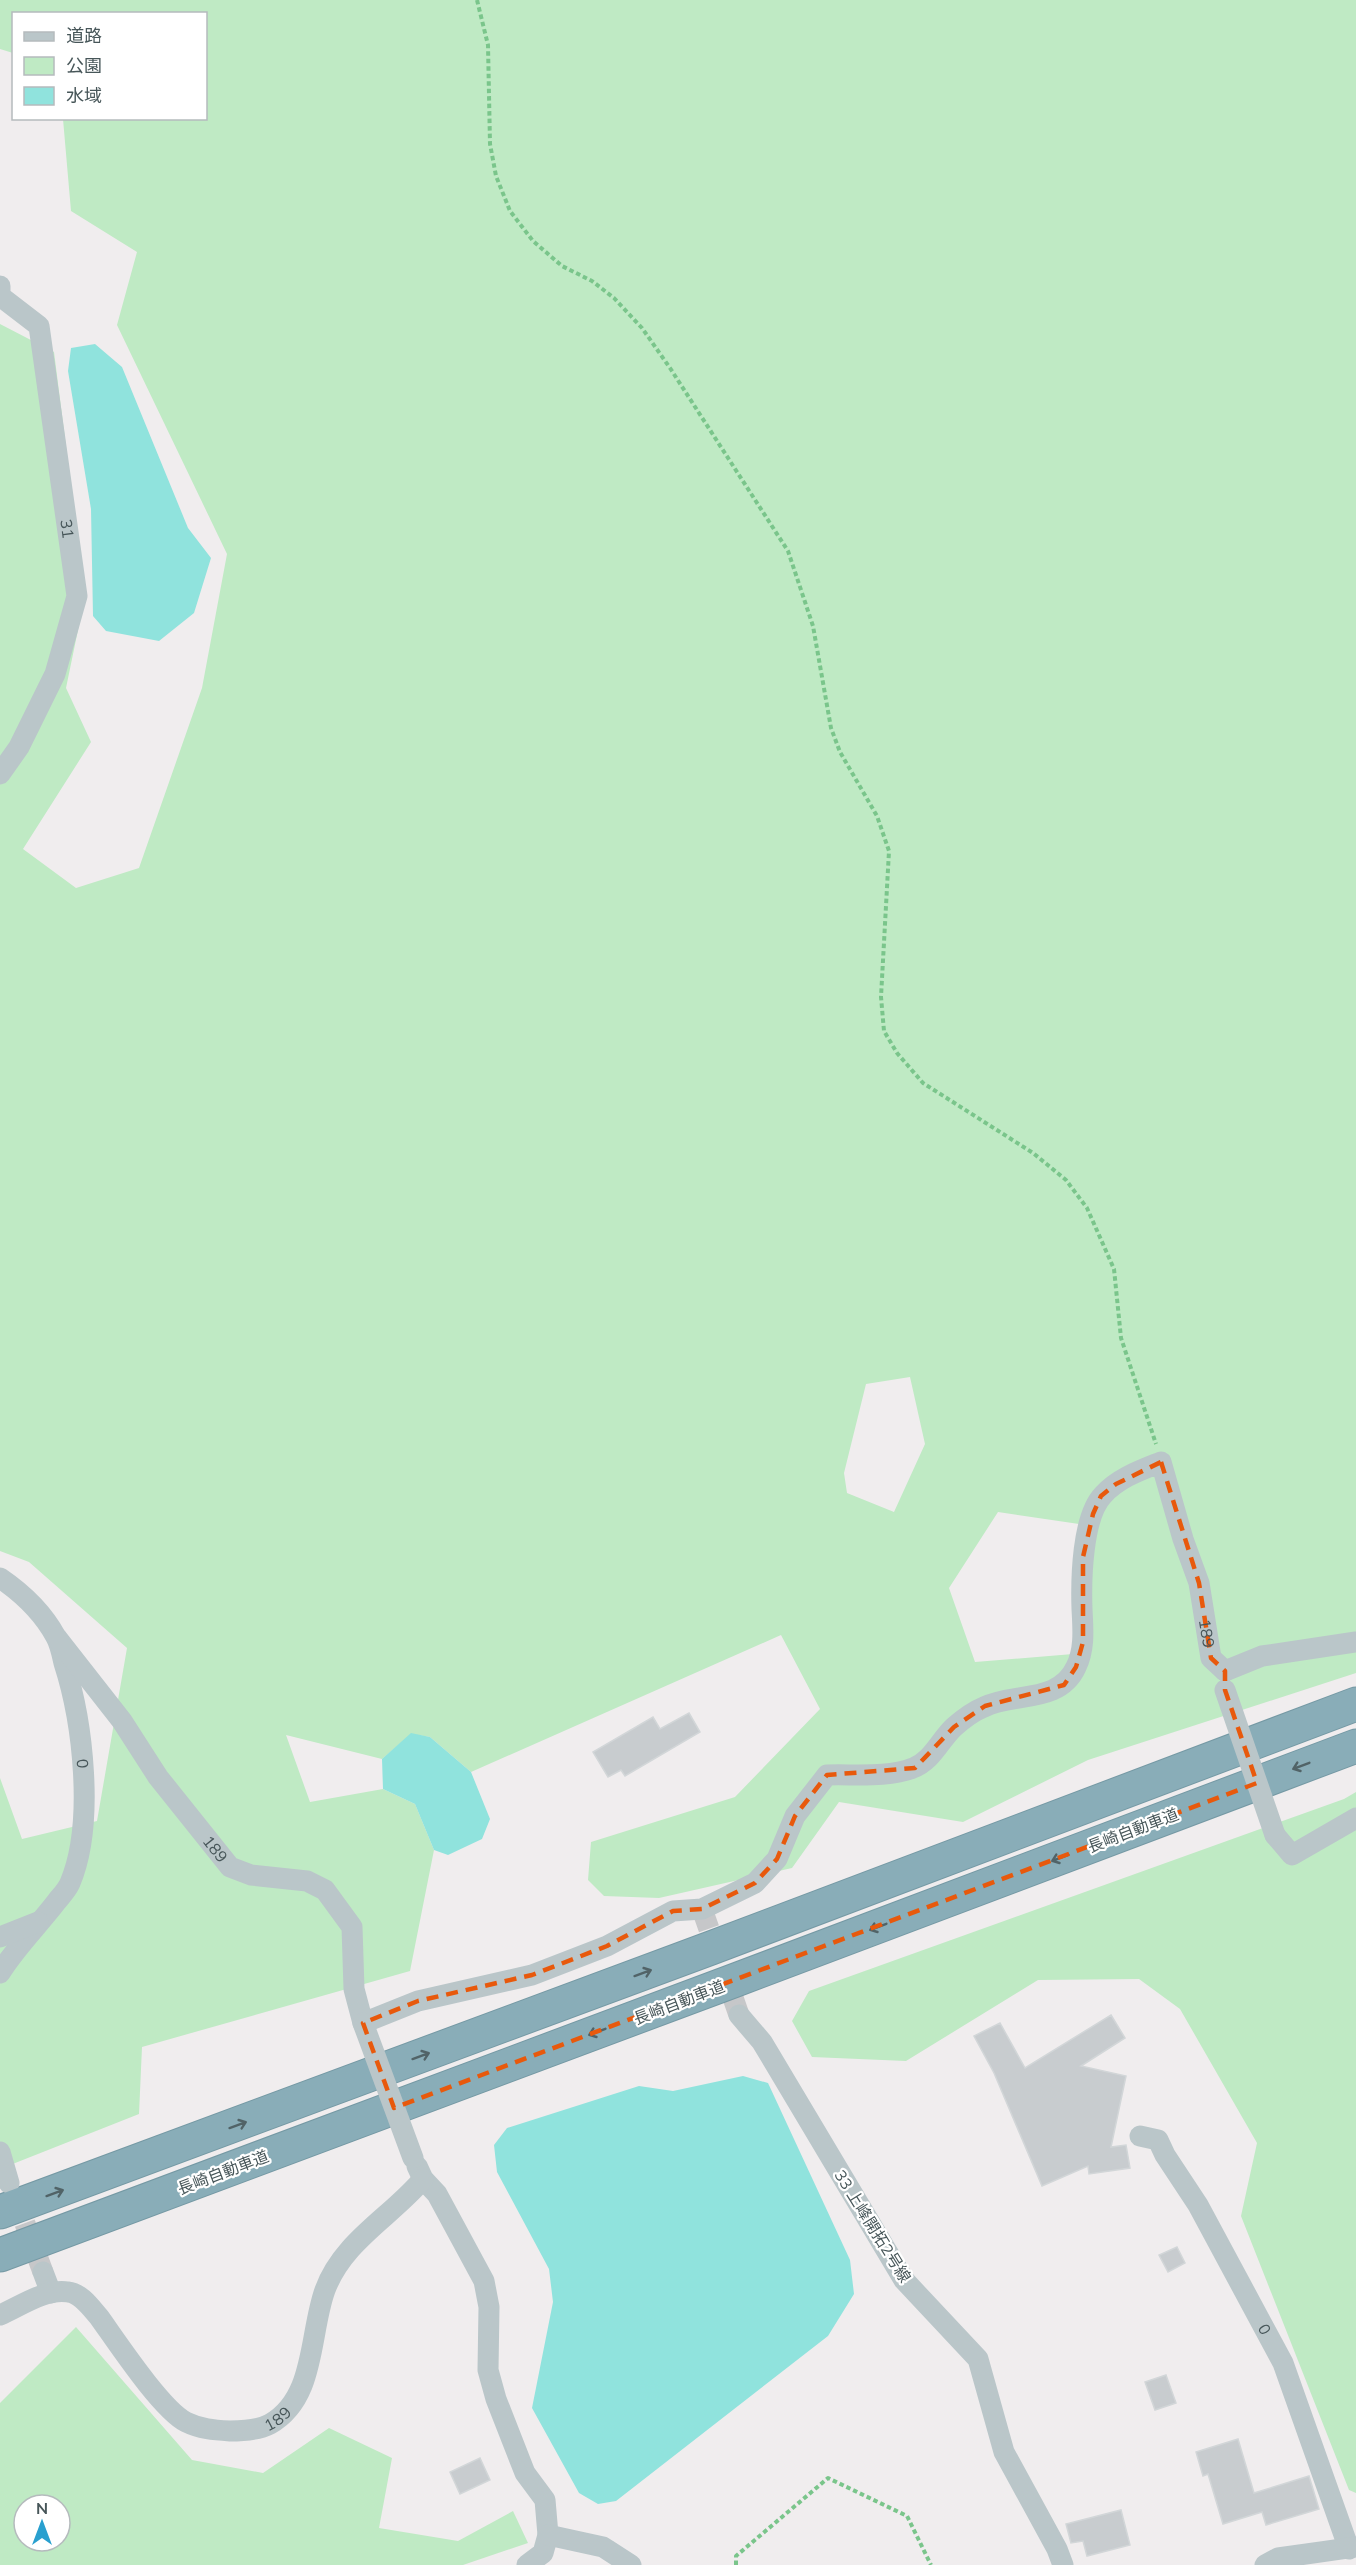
<svg xmlns="http://www.w3.org/2000/svg" width="1356" height="2565" viewBox="0 0 1356 2565" font-family="Mulish,'Noto Sans JP',sans-serif">
  <rect width="100%" height="100%" fill="#f0edee"/>
  <!-- green -->
  <g fill="#bfeac4" fill-rule="evenodd">
    <path d="M0 0H1356V1673L1088 1760 963 1822 839 1802 792 1868 659 1898 604 1896 588 1880 591 1842 735 1797 820 1709 781 1635 471 1772 430 1737 411 1734 382 1759 286 1735 310 1802 383 1789 415 1804 434 1850 410 1971 142 2047 139 2114 0 2169V1778L22 1839 97 1821 127 1648 29 1562 0 1551V324L54 352 85 596 66 688 91 742 23 849 76 888 139 868 202 688 227 554 117 325 137 252 71 211 63 119 206 118V14H14L13 53 0 49ZM910 1377 925 1444 894 1512 847 1493 844 1473 866 1384ZM998 1512 1079 1524 1073 1654 975 1662 949 1588Z"/>
    <polygon points="1356,1792 1356,2493 1349,2490 1241,2216 1257,2143 1180,2009 1139,1979 1038,1980 906,2061 812,2057 792,2021 809,1991 1344,1799"/>
    <path d="M76 2327 192 2460 263 2473 329 2428 392 2458 379 2528 458 2541 513 2511 528 2543 463 2565H0V2403ZM24 2505H60V2541H24Z"/>
  </g>
  <!-- water -->
  <g fill="#90e3dd">
    <polygon points="95,344 122,367 188,528 211,558 194,613 159,641 106,631 93,616 91,509 68,371 71,348"/>
    <polygon points="411,1733 430,1737 471,1772 490,1819 482,1839 448,1855 434,1850 415,1804 383,1789 382,1759"/>
    <polygon points="743,2076 768,2083 850,2260 854,2294 828,2336 616,2501 598,2504 579,2493 532,2408 553,2302 549,2269 497,2172 494,2145 507,2128 639,2086 673,2091"/>
  </g>
  <!-- building -->
  <g fill="#c8cccf" stroke="#d2d6d8" stroke-width="1.5">
    <polygon points="689,1713 700,1732 625,1776 621,1770 608,1777 593,1752 653,1717 660,1729"/>
    <polygon points="1111,2015 1125,2038 1081,2066 1126,2076 1111,2147 1126,2145 1130,2168 1089,2174 1088,2166 1042,2186 994,2073 974,2036 1000,2023 1025,2068"/>
    <polygon points="1177,2247 1185,2263 1168,2272 1159,2255"/>
    <polygon points="1166,2375 1176,2403 1155,2410 1145,2382"/>
    <polygon points="1238,2439 1254,2493 1309,2476 1319,2509 1266,2525 1262,2512 1223,2524 1208,2474 1203,2476 1196,2452"/>
    <polygon points="480,2458 490,2480 460,2494 450,2472"/>
    <polygon points="1121,2510 1130,2545 1087,2556 1083,2541 1071,2543 1066,2524"/>
  </g>
  <g fill="none" stroke-linecap="round" stroke-linejoin="round">
    <!-- minor-tunnel -->
    <g stroke="#c6c7c9" stroke-width="21" stroke-dasharray="21 10" stroke-linecap="butt">
      <polyline points="702,1909 739,2015"/>
      <polyline points="14,2194 43,2272"/>
    </g>
    <defs>
      <g id="motorway">
        <polyline points="0,2212 711,1948 1356,1704"/>
        <polyline points="0,2255 733,1981 1356,1746"/>
      </g>
    </defs>
    <!-- motorway casing -->
    <use href="#motorway" stroke="#7599a4" stroke-width="35"/>
    <!-- path -->
    <g stroke="#7ac58b" stroke-width="4" stroke-dasharray="4.5 3" stroke-linecap="butt">
      <polyline points="477,0 488,45 490,144 496,176 510,211 533,241 562,266 592,281 614,298 642,328 670,368 788,551 813,626 831,728 840,752 877,816 889,851 881,997 884,1031 897,1053 923,1083 1033,1153 1066,1180 1087,1208 1114,1269 1121,1338 1156,1444"/>
      <polyline points="736,2565 736,2556 828,2478 907,2516 931,2565"/>
    </g>
    <!-- minor -->
    <g stroke="#bac6c9" stroke-width="21">
      <path id="s1" d="M0 286V296L39 326 77 596 55 674 19 747 0 774"/>
      <path id="s2" d="M0 1578C22 1593 43 1613 56 1637 60 1644 62 1654 64 1663 83 1722 95 1824 70 1883 67 1890 61 1896 57 1901 38 1926 16 1947 0 1973"/>
      <path id="s3" d="M57 1638 122 1721 158 1777 230 1867 251 1875 307 1881 325 1890 352 1927 354 1989 363 2023 418 2001 532 1975 607 1946 673 1911 702 1909 755 1883 777 1859 795 1816 827 1775C854 1774 888 1778 913 1768 932 1761 940 1740 954 1727 962 1720 974 1711 984 1707 1014 1692 1059 1704 1076 1667 1085 1649 1083 1629 1082 1609 1081 1580 1082 1517 1103 1495 1118 1478 1141 1470 1161 1462L1183 1539 1199 1583 1211 1658 1225 1671"/>
      <polyline points="1225,1671 1262,1656 1356,1642"/>
      <polyline points="1275,1835 1292,1855 1356,1818"/>
      <polyline points="0,1937 38,1922"/>
      <polyline points="739,2015 762,2042 904,2280 978,2359 1004,2452 1057,2549 1063,2565"/>
      <path id="s4" d="M1140 2136 1158 2140 1165 2155 1198 2205 1283 2363 1349 2549"/>
      <polyline points="0,2152 9,2183"/>
      <polyline points="417,2166 423,2179 437,2194 484,2281 489,2307 488,2370 496,2399 525,2473 545,2500 548,2535 543,2553 527,2565"/>
      <polyline points="43,2272 51,2293"/>
      <path id="s5" d="M0 2315C19 2307 46 2288 68 2292 81 2293 91 2308 99 2317 117 2342 161 2409 186 2422 200 2429 214 2430 230 2431 241 2431 259 2430 270 2424 316 2398 309 2334 325 2290 343 2241 391 2217 423 2179"/>
      <polyline points="548,2535 603,2547 631,2565"/>
      <polyline points="1265,2565 1278,2558 1356,2547"/>
    </g>
    <!-- motorway -->
    <use href="#motorway" stroke="#89adb8" stroke-width="33"/>
    <!-- minor-bridge -->
    <g stroke="#bac6c9" stroke-width="21">
      <polyline points="1225,1690 1275,1835"/>
      <polyline points="363,2023 413,2158"/>
    </g>
  </g>
  <!-- one-way arrows -->
  <defs><path id="oneway-shaft" d="M-6 0H5M1.5-3L5.5 0L1.5 3" fill="none" stroke-width="1.6" stroke-linecap="round" stroke-linejoin="round" transform="scale(1.5)"/></defs>
  <g stroke="#516367">
    <use href="#oneway-shaft" transform="translate(1301 1766) rotate(159)"/>
    <use href="#oneway-shaft" transform="translate(1060 1858) rotate(159)"/>
    <use href="#oneway-shaft" transform="translate(878 1927) rotate(159)"/>
    <use href="#oneway-shaft" transform="translate(643 1973) rotate(-20)"/>
    <use href="#oneway-shaft" transform="translate(597 2032) rotate(159)"/>
    <use href="#oneway-shaft" transform="translate(421 2056) rotate(-20)"/>
    <use href="#oneway-shaft" transform="translate(238 2125) rotate(-20)"/>
    <use href="#oneway-shaft" transform="translate(55 2193) rotate(-20)"/>
  </g>
  <!-- marked area -->
  <path fill="none" stroke="#e8590c" stroke-width="4.5" stroke-dasharray="12 8" stroke-linejoin="round" d="M1161 1462 1199 1583 1211 1658 1225 1671V1690L1257 1783 394 2108 363 2023 418 2001 532 1975 607 1946 673 1911 702 1909 755 1883 777 1859 795 1816 827 1775 915 1768 954 1727 985 1706 1064 1685 1076 1667 1083 1642V1557L1093 1514 1101 1496 1116 1484Z"/>
  <g text-anchor="middle" dominant-baseline="central" stroke-width="4.5" stroke-linejoin="round" paint-order="stroke">
    <!-- street labels -->
    <g font-size="16" fill="#475659" stroke="#fff">
      <text stroke="none"><textPath href="#s1" startOffset="264">31</textPath></text>
      <text stroke="none"><textPath href="#s3" startOffset="1788">189</textPath></text>
      <text stroke="none"><textPath href="#s2" startOffset="212">0</textPath></text>
      <text transform="translate(1133 1830) rotate(-21)">長崎自動車道</text>
      <text stroke="none"><textPath href="#s3" startOffset="264">189</textPath></text>
      <text transform="translate(679 2002) rotate(-21)">長崎自動車道</text>
      <text transform="translate(223 2172) rotate(-21)">長崎自動車道</text>
      <text transform="translate(873 2226) rotate(58)">33 上峰開拓2号線</text>
      <text stroke="none"><textPath href="#s4" startOffset="236">0</textPath></text>
      <text stroke="none"><textPath href="#s5" startOffset="346">189</textPath></text>
    </g>
  </g>
  <!-- legend -->
  <rect x="12" y="12" width="195" height="108" fill="#ffffff" stroke="#b5bbbd" stroke-width="1.5"/>
  <rect x="24" y="32" width="30" height="9" fill="#bac6c9" stroke="#b5bbbd" stroke-width="1.5"/>
  <text x="66" y="42" font-size="18" fill="#475659">道路</text>
  <rect x="24" y="57" width="30" height="18" fill="#bfeac4" stroke="#b5bbbd" stroke-width="1.5"/>
  <text x="66" y="72" font-size="18" fill="#475659">公園</text>
  <rect x="24" y="87" width="30" height="18" fill="#90e3dd" stroke="#b5bbbd" stroke-width="1.5"/>
  <text x="66" y="102" font-size="18" fill="#475659">水域</text>
  <!-- north arrow -->
  <g transform="translate(42 2523)"><circle r="28" fill="#ffffff" stroke="#b5bbbd" stroke-width="1.5"/>
  <path d="M0-4.5L10 22L0 15L-10 22Z" fill="#29a0cf"/>
  <text y="-9" font-size="16" font-weight="bold" text-anchor="middle" fill="#475659">N</text>
  </g>
</svg>
